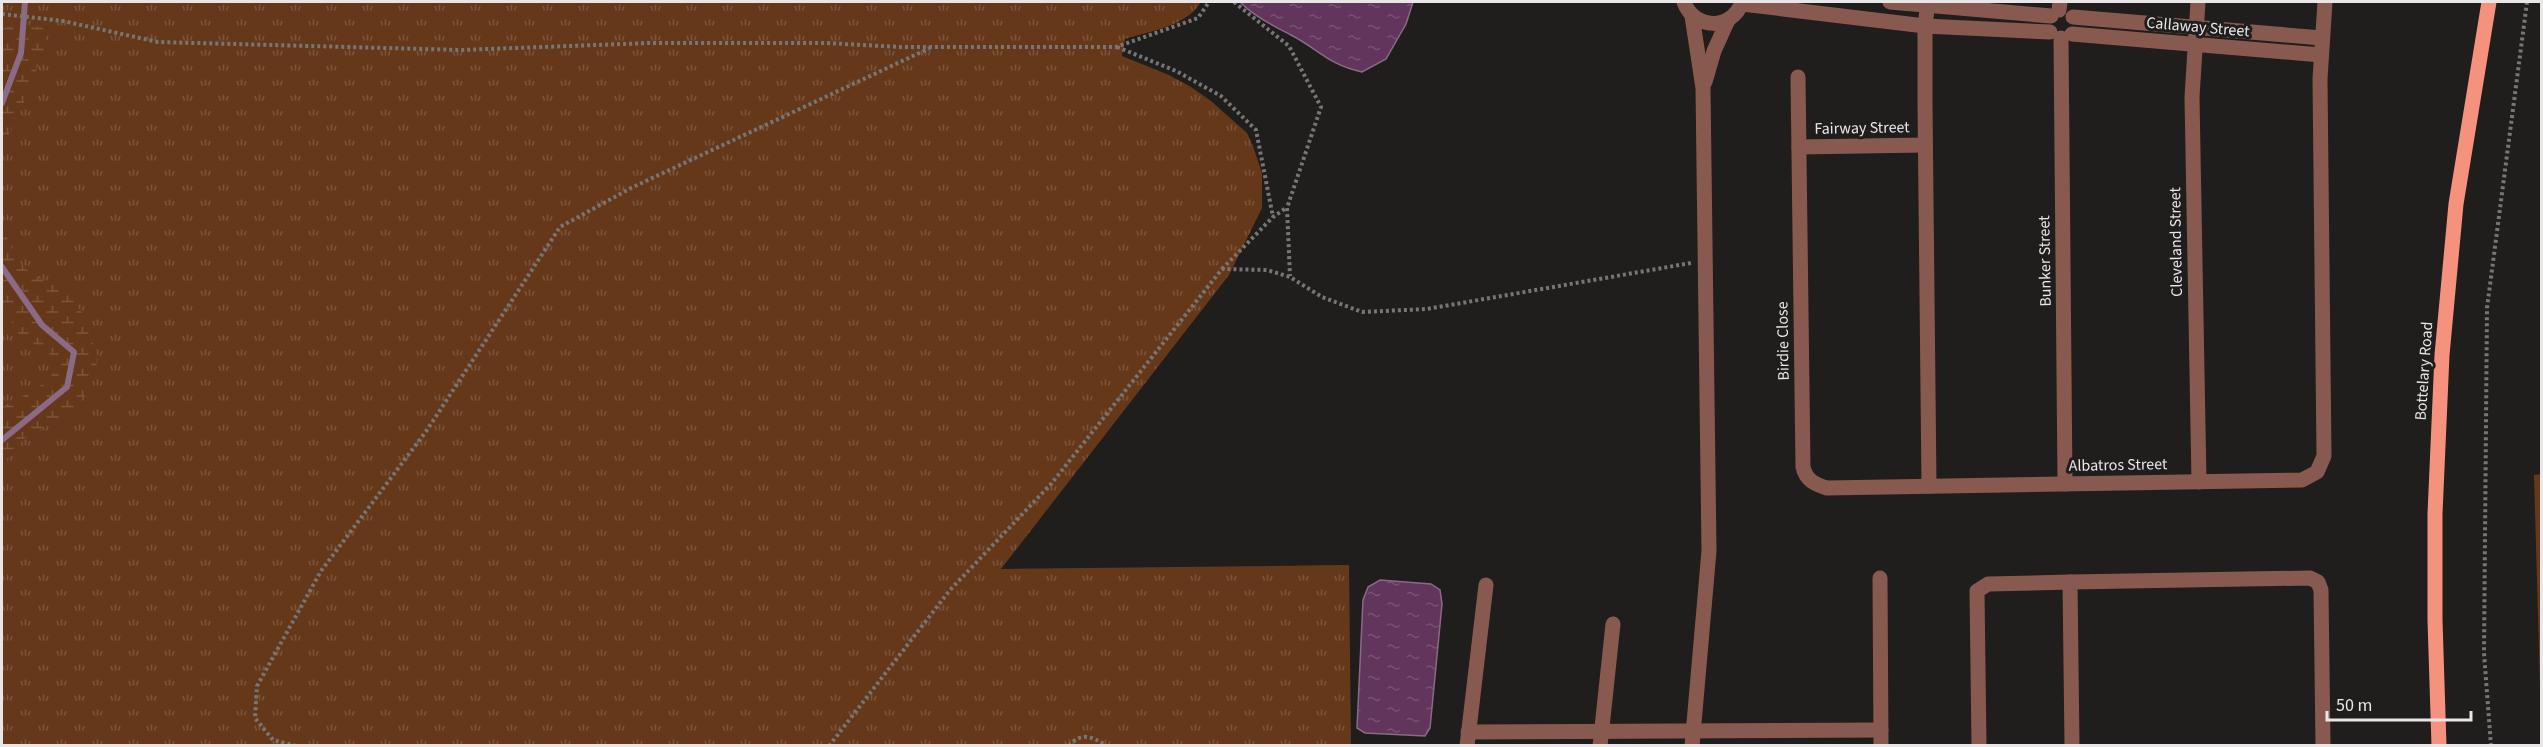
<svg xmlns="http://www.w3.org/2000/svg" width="2543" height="747" viewBox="0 0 2543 747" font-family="'Source Sans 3',sans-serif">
  <defs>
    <pattern id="grass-tufts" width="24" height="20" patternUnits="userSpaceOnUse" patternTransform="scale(1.5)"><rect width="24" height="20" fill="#65381a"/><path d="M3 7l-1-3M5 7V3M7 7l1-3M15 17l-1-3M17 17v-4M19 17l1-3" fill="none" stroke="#7b553b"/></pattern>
    <pattern id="wetland-marsh" width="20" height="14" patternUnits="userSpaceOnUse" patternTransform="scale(1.5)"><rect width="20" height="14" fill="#65381a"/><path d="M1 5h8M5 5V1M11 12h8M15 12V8" fill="none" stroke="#7b553b"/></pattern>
    <pattern id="water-ripples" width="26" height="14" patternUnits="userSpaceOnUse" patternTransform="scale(1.5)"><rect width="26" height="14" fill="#61355c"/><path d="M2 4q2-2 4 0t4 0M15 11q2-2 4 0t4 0" fill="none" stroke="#785273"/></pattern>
  </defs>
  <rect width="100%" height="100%" fill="#201d1d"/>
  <!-- grass -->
  <g fill="url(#grass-tufts)">
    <path d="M2 2H1201C1187 26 1150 31 1125 39L1122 56 1169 75 1191 87 1211 101 1247 133 1253 146 1262 173V208L1229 275 1001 569 1349 565 1351 745H2Z"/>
    <polygon points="2541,474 2542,474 2541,719 2534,475"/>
  </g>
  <!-- wetland -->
  <g fill="url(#wetland-marsh)">
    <polygon points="21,23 43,28 46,34 47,42 22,108 2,147 2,29"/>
    <path d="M2 224C12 252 18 270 48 282L55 279 61 283 83 314 98 357 95 372 86 393 72 412 25 438 15 448 2 466V407C14 400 51 385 54 370 54 366 52 359 51 355L19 334 2 307Z"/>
  </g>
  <!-- water -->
  <g fill="url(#water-ripples)" stroke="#8a6a85" stroke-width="1.5">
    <path d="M1240 2H1413L1406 24 1386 59 1362 72C1327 64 1320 50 1291 35 1272 25 1255 17 1240 2Z"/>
    <polygon points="1380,580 1431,584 1440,590 1442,604 1430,728 1425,736 1365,733 1357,728 1363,600 1368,587"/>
  </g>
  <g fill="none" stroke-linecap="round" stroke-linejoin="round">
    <!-- stream -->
    <g stroke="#8a6a85" stroke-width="6">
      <polyline points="2,103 21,53 25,2"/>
      <polyline points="2,267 42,325 74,352 67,387 2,440"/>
    </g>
    <!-- path -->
    <g stroke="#777575" stroke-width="4" stroke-dasharray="3 3" stroke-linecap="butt">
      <polyline points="1234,2 1289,46 1321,107 1287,208 1290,276"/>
      <polyline points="2,14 63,21 158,42 461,50 650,43 827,43 900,47 1116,47 1198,18 1209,2"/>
      <polyline points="1117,47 1176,71 1221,96 1256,130 1273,217"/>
      <polyline points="1222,269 1273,217 1286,208"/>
      <polyline points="296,746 273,740 255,718 257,686 321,571 427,430 560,227 631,188 930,48"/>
      <polyline points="829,746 950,590 1051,484 1222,269 1267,270 1290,277 1322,297 1362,312 1427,309 1691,263"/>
      <path d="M1069 746C1081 731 1093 737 1107 746"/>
      <polyline points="2491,746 2484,653 2487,308 2527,2"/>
    </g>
    <!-- minor -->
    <g stroke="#88594f" stroke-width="15">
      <path d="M1684 2C1694 30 1732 31 1742 2"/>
      <polyline points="1890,2 2051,16"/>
      <polyline points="1928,2 1925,26 1925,103 1929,486"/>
      <polyline points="2198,2 2192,97 2199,482"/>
      <polyline points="1742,4 1925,26 2050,32"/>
      <polyline points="2059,10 2060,2"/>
      <polyline points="2073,17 2322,38"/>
      <polyline points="2072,34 2321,55"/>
      <polyline points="2061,38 2065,484"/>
      <path d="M1798 77 1803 467C1806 480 1814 484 1827 488L2302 480 2317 472 2324 456 2320 79 2325 2"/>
      <polyline points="1705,82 1714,51 1728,20"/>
      <polyline points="1799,147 1925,145"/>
      <polyline points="1880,578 1881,746"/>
      <polyline points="1468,732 1881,730"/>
      <polyline points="1467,746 1486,585"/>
      <polyline points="1600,746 1613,624"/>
      <polyline points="1692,746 1709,551 1703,88 1692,16"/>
      <polyline points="1979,746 1977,591 1988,584 2070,582"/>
      <polyline points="2072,746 2070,582 2310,578 2318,582 2321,590 2323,746"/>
    </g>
    <!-- major -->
    <polyline stroke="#f4927e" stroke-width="15" points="2439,746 2435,620 2435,514 2442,355 2456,204 2489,2"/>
  </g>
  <g text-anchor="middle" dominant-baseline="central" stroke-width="6" stroke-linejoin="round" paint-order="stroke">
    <!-- street labels -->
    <g font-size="16" fill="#e8e6e6" stroke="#201d1d">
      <text transform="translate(2198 27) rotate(5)">Callaway Street</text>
      <text transform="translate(1862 128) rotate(-1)">Fairway Street</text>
      <text transform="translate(2176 242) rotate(-91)">Cleveland Street</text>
      <text transform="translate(2045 261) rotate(-91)">Bunker Street</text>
      <text transform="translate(1783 341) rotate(-91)">Birdie Close</text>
      <text transform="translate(2424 371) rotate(-86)">Bottelary Road</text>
      <text transform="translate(2118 465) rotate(-1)">Albatros Street</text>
    </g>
  </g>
  <!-- border -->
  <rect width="2543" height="747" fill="none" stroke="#e8e6e6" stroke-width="6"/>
  <!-- scale -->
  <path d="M2327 711v9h144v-9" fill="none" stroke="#e8e6e6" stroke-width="3"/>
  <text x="2336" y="711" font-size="18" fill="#e8e6e6" stroke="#201d1d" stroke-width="4.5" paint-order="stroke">50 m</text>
</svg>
